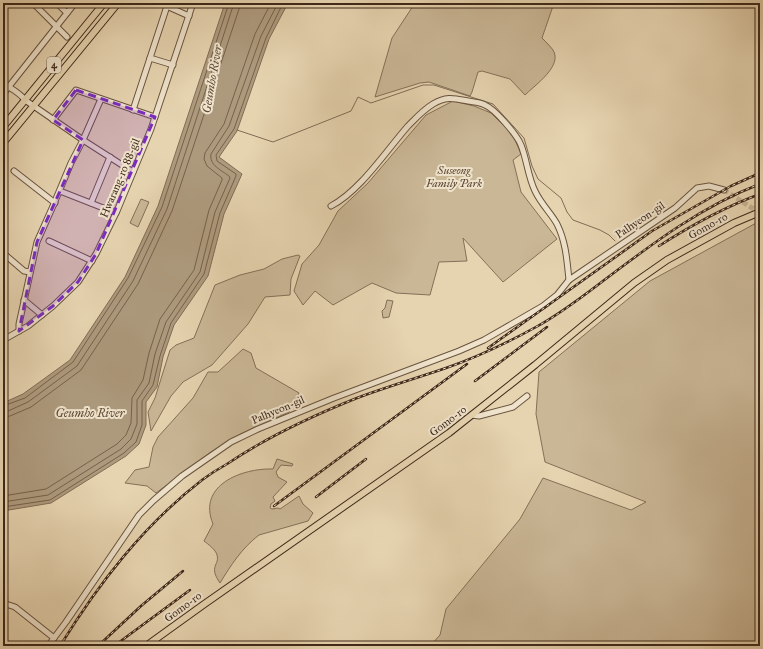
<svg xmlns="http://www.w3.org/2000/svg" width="763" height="649" viewBox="0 0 763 649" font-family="'IM FELL Great Primer',serif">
  <rect width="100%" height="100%" fill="#e6d4b0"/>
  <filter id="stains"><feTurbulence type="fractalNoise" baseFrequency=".005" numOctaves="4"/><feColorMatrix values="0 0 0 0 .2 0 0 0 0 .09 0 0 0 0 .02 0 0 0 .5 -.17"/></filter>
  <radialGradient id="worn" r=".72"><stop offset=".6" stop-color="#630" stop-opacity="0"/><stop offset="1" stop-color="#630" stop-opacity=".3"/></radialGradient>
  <!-- green -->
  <g fill="#cab796" stroke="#847058">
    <path d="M415 3H554L542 38C546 42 550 46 553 50 563 66 535 85 525 95L510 79 482 71 478 72 472 92 470 96 429 82 420 83 375 97 392 38Z"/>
    <polygon points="453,101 474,106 491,113 513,135 521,154 513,160 521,192 557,239 503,282 463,238 467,261 439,262 430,295 396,293 372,283 333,305 315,291 303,305 294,291 302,264 319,245 338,211 368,183 426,115"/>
    <polygon points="141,199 149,202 138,227 130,223"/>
    <polygon points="758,222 760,223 760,646 430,646 440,635 446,609 520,519 543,478 631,510 646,502 545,462 536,414 539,372 650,281"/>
    <polygon points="298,255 300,256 291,279 290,295 265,297 248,324 212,365 183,382 171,396 151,431 148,412 155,398 170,350 176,345 194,338 215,285 240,275 264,269 282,259"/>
    <polygon points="387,300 393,301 389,317 383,318 382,311 385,308"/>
    <polygon points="243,349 251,353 256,368 299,393 289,412 241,434 211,452 156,493 147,486 125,483 135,470 149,467 153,447 158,437 193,398 208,372 218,372"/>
    <path d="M277 459 293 464 292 466 281 465 276 472 278 477 287 482 273 497 275 501 271 504 270 508 272 509 278 508 280 509 299 496 303 504 313 513 308 521 259 535C242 548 231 565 220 583 208 566 220 565 217 555 216 550 208 544 204 541L213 524C197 485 242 468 273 469Z"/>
  </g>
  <!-- water -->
  <polygon fill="#ad9a7d" stroke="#816c55" points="225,3 288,3 269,39 237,131 219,157 242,174 224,214 208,276 174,325 163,357 157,387 146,402 146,425 139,444 126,456 51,503 3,511 3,403 23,394 70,360 125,277 158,206"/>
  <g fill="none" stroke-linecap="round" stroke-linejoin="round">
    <!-- shore -->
    <g stroke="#76614b" stroke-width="1">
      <polyline points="3,406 25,398 73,362 128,278 162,207 229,3"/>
      <polyline points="3,411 8,411 28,402 77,366 133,281 167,209 234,3"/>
      <polyline points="3,417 10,416 31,407 81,370 138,284 172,211 239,9 240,3"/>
      <polyline points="3,496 46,489 117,444 126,435 131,423 132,398 143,380 149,353 160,319 194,270 209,210 222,180 222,178 207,166 204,159 205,153 224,124 255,34 271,3"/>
      <path d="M3 502 48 495 121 449 131 439 137 424V400L149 383 155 354 166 322 200 272 215 212 230 178 229 176C221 170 209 165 211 154L229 126 261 36 278 3"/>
      <polyline points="3,507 50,500 124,453 136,442 142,425 142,401 153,385 160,356 171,323 204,274 220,213 236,176 236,174 217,161 216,155 234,129 266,38 283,3"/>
    </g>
    <!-- stream -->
    <polyline stroke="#816c55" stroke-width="1" points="237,130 273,142 351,111 358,97 371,103 423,85 434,85 493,104 524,138 532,166 538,179 561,198 567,212 573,220 600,230 609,235 615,241"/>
    <!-- minor-tunnel -->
    <polyline stroke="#c5b292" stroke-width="5" stroke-dasharray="5 2.5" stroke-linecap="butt" points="724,190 760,213"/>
    <defs>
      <g id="minor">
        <polyline points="33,3 67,37"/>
        <polyline points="57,3 67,13"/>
        <polyline points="160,3 189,16"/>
        <polyline points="150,58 173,65"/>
        <path d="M3 83C11 89 19 92 25 100L83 140 71 163 53 206 37 242 19 324V331"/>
        <polyline points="3,94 75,3"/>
        <polyline points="101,99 83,140 133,172"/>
        <polyline points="133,110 167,6"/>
        <polyline points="53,120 76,90 155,117"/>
        <polyline points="14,171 55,203"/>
        <polyline points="60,191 116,213"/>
        <polyline points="91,203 110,157"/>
        <path d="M331 206C360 191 386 151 408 126 416 118 423 110 433 104 446 96 453 98 468 101 473 102 480 102 485 105 495 109 517 135 521 145 527 160 528 177 535 191 541 204 551 213 557 224 566 242 567 261 569 280"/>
        <polyline points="49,241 92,261"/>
        <polyline points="3,253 24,271 30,272"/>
        <polyline points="24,300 42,315"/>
        <polyline points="3,340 28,326 53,306 78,282 96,254 117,211 151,129 193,3"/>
        <polyline points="472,415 479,416 513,407 527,396"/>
        <polyline points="3,603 15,607 54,638"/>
        <polyline points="48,646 66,622 139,515 154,500 182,476 231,442 258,429 334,398 459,351 484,340 543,306 557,295 569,280 675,208 697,188 709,186 724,190"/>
      </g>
      <g id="major">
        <polyline points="3,127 104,3"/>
        <polyline points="3,143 118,3"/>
        <polyline points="146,646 203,605 449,433 535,365 634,283 667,260 734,223 760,212"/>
      </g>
    </defs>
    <!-- minor casing -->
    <use href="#minor" stroke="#69533f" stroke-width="7"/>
    <!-- major casing -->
    <use href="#major" stroke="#3f2819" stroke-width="8"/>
    <!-- minor -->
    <use href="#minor" stroke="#efe3cc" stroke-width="5"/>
    <!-- major -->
    <use href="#major" stroke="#e6d4b0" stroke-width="6"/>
    <defs>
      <g id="rail">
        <path d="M659 246C690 226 725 207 760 194"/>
        <polyline points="488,348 652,231 731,186 760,173"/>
        <polyline points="475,381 547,327"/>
        <polyline points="316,497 366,459"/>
        <polyline points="274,506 467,364"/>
        <path d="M60 646C99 583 143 526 202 480 210 474 218 469 227 464 267 437 312 416 357 398 386 387 417 378 446 368 478 357 507 343 536 327 560 314 582 297 603 281 652 244 702 206 760 184"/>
        <polyline points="98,646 141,606 183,571"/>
        <polyline points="114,646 190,590"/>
      </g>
    </defs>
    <!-- rail casing -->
    <use href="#rail" stroke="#3f2819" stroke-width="2.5"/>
    <!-- rail -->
    <use href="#rail" stroke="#efe3cc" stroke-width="1" stroke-dasharray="3" stroke-linecap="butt"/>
  </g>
  <!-- marked area -->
  <path fill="#7b2cbf" fill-opacity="0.2" stroke="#7b2cbf" stroke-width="3" stroke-dasharray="8 5" stroke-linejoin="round" d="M76 90 155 117 96 254 78 282 53 306 19 331 37 242 83 140 53 120Z"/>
  <g text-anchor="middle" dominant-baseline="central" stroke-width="4" stroke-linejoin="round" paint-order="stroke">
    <!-- shield labels -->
    <rect fill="#efe3cc" stroke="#74604f" stroke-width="1" x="47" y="57" width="14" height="16" rx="3"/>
    <g font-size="10" font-weight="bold" fill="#3f2819">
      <text x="54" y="65">4</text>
    </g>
    <!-- park labels -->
    <g font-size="11" font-style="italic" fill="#5b4532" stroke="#efe3cc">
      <text x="454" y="170">Suseong<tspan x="454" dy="13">Family Park</tspan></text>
    </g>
    <!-- street labels -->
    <g font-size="11" fill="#3f2819" stroke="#efe3cc">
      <text transform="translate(120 178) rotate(-67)">Hwarang-ro 88-gil</text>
      <text transform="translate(640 220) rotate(-34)">Palhyeon-gil</text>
      <text transform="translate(708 226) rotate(-29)">Gomo-ro</text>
      <text transform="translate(278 410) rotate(-23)">Palhyeon-gil</text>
      <text transform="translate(448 421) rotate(-37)">Gomo-ro</text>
      <text transform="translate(183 607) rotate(-36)">Gomo-ro</text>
    </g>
    <!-- water labels -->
    <g font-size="12" font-style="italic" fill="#604a37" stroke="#efe3cc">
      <text transform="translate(212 79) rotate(-80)">Geumho River</text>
      <text x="90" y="413">Geumho River</text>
    </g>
  </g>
  <!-- margin -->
  <rect width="763" height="649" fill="none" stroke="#e6d4b0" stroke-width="16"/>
  <rect x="4" y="4" width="755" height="641" fill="none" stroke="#3f2819" stroke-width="2"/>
  <rect x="8" y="8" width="747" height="633" fill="none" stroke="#3f2819"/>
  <rect width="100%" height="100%" filter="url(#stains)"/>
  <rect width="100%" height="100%" fill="url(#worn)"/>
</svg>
